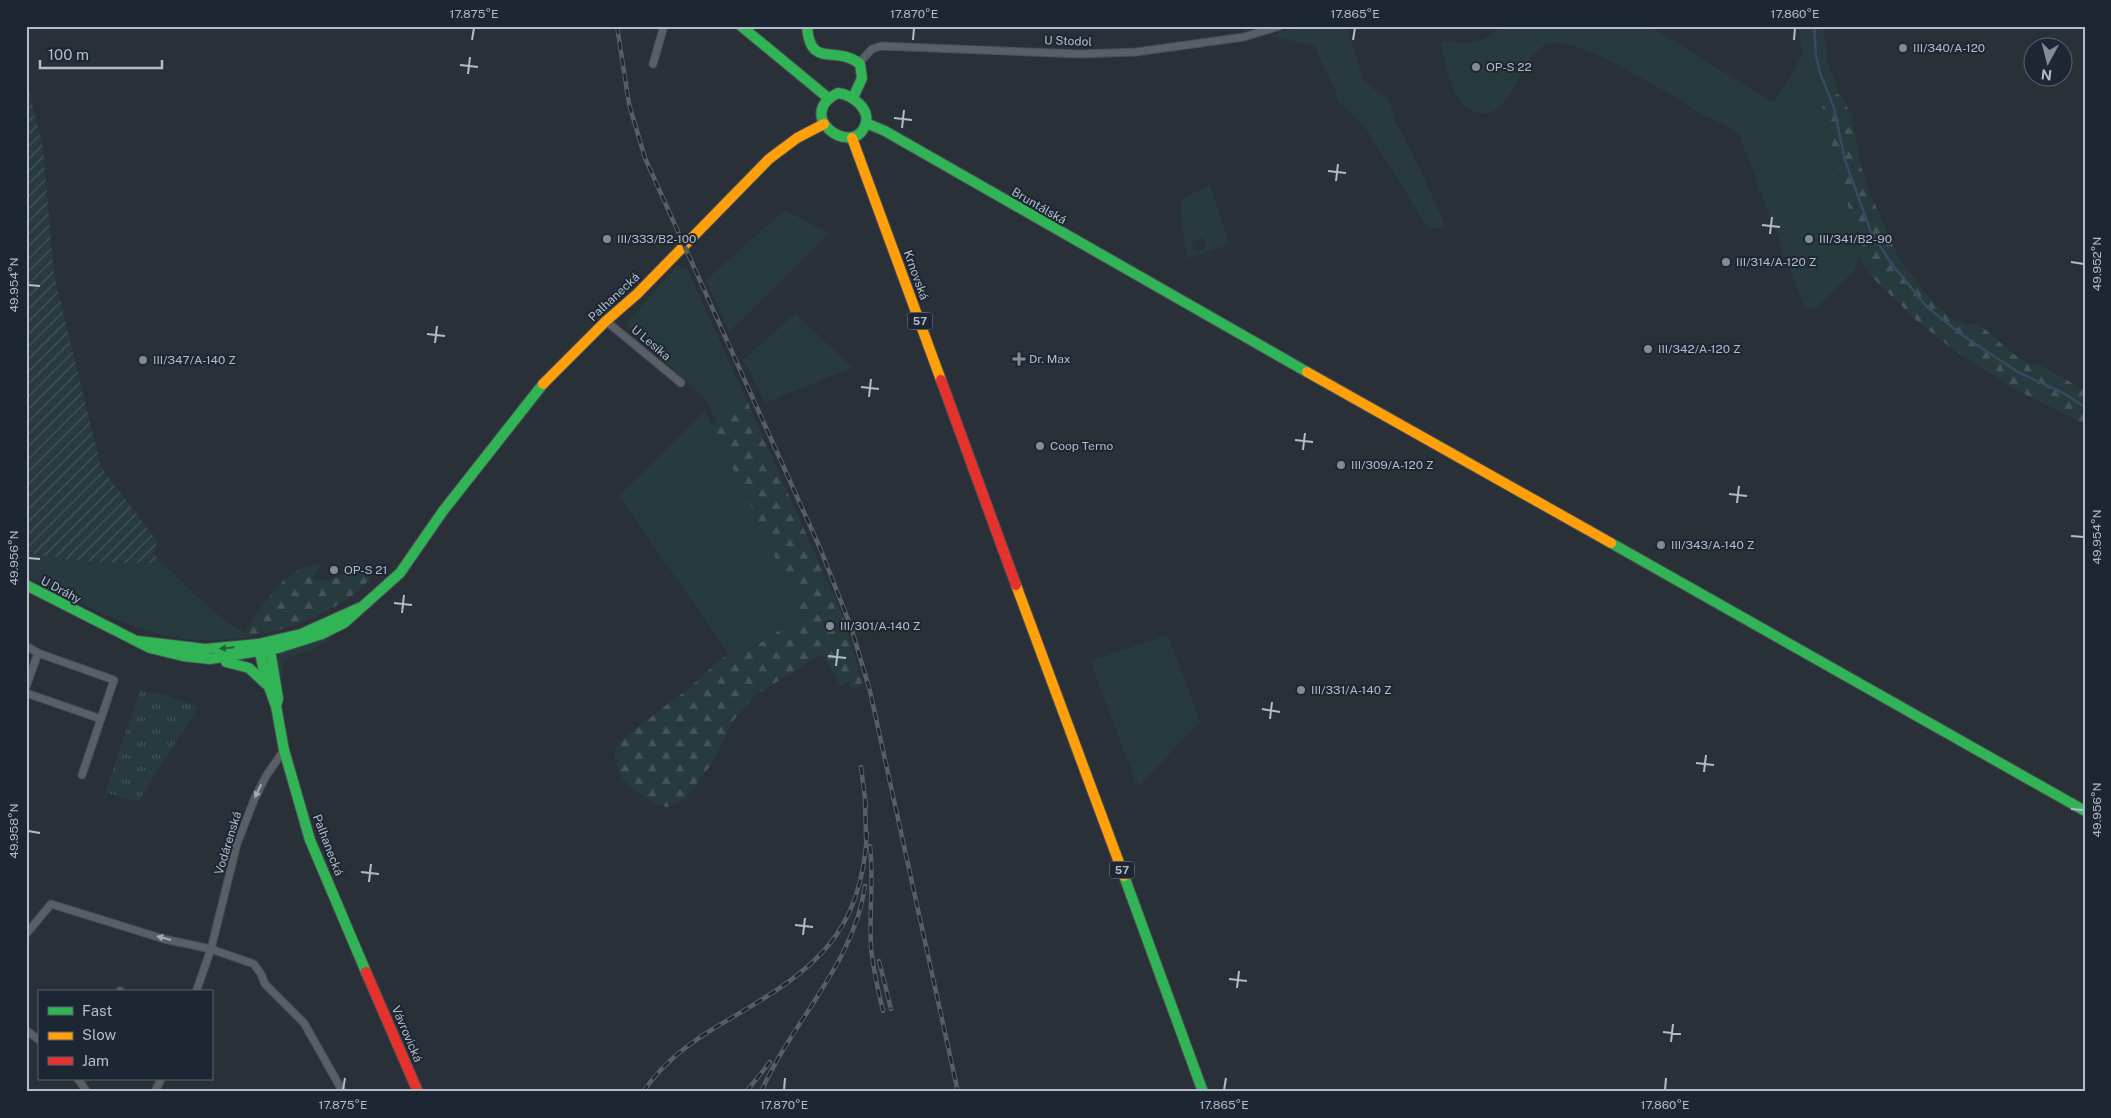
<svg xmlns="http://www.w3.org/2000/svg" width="2111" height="1118" viewBox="0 0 2111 1118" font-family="'Public Sans',sans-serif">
  <defs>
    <pattern id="forest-firs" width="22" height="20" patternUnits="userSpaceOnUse" patternTransform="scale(1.25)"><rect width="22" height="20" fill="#273a3e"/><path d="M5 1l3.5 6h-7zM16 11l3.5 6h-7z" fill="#445559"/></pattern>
    <pattern id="park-tufts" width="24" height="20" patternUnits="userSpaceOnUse" patternTransform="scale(1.25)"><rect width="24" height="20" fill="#273a3e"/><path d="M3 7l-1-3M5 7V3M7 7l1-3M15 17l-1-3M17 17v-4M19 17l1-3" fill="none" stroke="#445559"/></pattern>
    <pattern id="garden-furrows" width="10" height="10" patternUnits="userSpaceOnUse" patternTransform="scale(1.25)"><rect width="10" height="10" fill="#273a3e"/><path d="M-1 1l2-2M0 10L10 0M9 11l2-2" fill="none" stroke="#445559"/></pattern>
  </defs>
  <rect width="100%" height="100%" fill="#2a3038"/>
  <!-- grass -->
  <g fill="#273a3e" fill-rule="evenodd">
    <polygon points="1298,26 1346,26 1363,79 1372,88 1388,98 1394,119 1413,154 1446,227 1429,229 1366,129 1337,100 1335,90 1314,46 1270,36"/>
    <path d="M1500 26H1650L1774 103 1803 54 1798 26H1822L1828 63 1839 92 1822 107 1846 200 1873 278 1858 259 1855 270 1816 308 1808 310 1804 307 1739 134C1723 121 1697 117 1684 102 1656 87 1581 39 1552 43 1519 48 1516 119 1479 113 1451 108 1447 65 1441 43 1452 38 1451 43 1461 43 1472 44 1496 37 1500 26Z"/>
    <path d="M1210 185 1230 244 1187 259 1180 202 1189 195ZM1201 238 1206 241V247L1197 251 1194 250 1192 243Z"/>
    <polygon points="785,210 829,234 729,332 706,280"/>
    <polygon points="678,265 683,270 687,268 747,401 717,423 707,401 625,325"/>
    <polygon points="796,313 852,368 765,403 743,360"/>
    <polygon points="705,411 803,615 733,660 619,496"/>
    <path d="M26 552C71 562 116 564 162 563 184 583 225 628 254 635 246 639 236 638 227 639 152 647 90 607 26 575Z"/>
    <path d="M331 631 334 636 310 651 284 659 282 665 284 677 278 679C277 668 274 659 283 650Z"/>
    <polygon points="1168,635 1200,722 1138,787 1090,661"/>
  </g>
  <!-- forest -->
  <g fill="url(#forest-firs)">
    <polygon points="1839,92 1852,116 1860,163 1867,186 1898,257 1930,299 1949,317 1967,324 1979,324 2012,353 2029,364 2036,364 2048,369 2085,391 2085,424 2009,386 1961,355 1919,323 1873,278 1846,200 1822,107"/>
    <polygon points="747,401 843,617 863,686 851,688 849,682 841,686 822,654 754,696 733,721 712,763 686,798 667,807 654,804 633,789 619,774 615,757 615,750 618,743 669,703 686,691 713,666 729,654 734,660 803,615 712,426"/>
    <path d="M354 562C363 564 366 569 370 578 354 604 274 640 244 633 264 605 283 567 320 564L318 571 312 577 314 579C327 582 340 579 350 569L349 564Z"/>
  </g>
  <!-- park -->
  <polygon fill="url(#park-tufts)" points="140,691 165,695 198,707 138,802 105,792"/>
  <!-- garden -->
  <path fill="url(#garden-furrows)" d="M26 78 43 148 54 275 101 467 157 541 154 554 162 563C116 564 71 562 26 552Z"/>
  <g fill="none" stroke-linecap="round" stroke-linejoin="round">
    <!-- stream -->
    <polyline stroke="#384963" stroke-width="2.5" points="1814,26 1816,56 1820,73 1834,108 1845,160 1871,232 1891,263 1927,307 1965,337 2018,372 2065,394 2085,407"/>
    <defs>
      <g id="street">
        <polyline points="859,63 872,49 881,46 1080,54 1136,52 1244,37 1280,26"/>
        <polyline points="653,64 664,26"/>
        <polyline points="606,321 681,383"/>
        <polyline points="26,646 38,653 114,680 82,775"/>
        <polyline points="26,687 38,653"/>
        <polyline points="26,693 101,719"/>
        <polyline points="26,934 51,904 164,939 211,949 254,964 261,974 265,984 304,1023 343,1092"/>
        <polyline points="120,991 121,992"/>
        <polyline points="196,992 211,949 237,844 254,800 266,776 284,750"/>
        <polyline points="26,1030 39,1040"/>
        <polyline points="78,1079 87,1092"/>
        <polyline points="155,1092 161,1079"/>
      </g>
      <g id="fast">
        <polyline points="741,26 827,97"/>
        <path d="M807 26C810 70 835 44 860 64L862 78 853 98"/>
        <path d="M838 93C852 95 874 110 864 128 849 156 794 115 838 93Z"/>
        <polyline points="866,123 885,131 1307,372"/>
        <polyline points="1611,543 2085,811"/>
        <polyline points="26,585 150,648 183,656 210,659 278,648 322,634 344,623 400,573 443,511 543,384"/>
        <polyline points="138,641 205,649 258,644 301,634 359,608"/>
        <polyline points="258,644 265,676 276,706 284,750 310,840 366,972"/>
        <polyline points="269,644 278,698 277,703"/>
        <polyline points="226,662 249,668 266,684"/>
        <polyline points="1124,876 1203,1092"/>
      </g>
      <g id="slow">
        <polyline points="852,138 941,380"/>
        <polyline points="1307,372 1611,543"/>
        <polyline points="543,384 606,321 637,294 769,159 797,138 824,124"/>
        <polyline points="1016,585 1124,876"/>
      </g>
      <g id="jam">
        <polyline points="941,380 1016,585"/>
        <polyline points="366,972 418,1092"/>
      </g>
    </defs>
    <!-- street casing -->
    <use href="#street" stroke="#484c53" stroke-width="9"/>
    <!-- fast casing -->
    <use href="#fast" stroke="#484c53" stroke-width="12"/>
    <!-- slow casing -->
    <use href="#slow" stroke="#484c53" stroke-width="12"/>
    <!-- jam casing -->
    <use href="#jam" stroke="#484c53" stroke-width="12"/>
    <!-- street -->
    <use href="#street" stroke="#5a5e66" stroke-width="7"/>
    <!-- fast -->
    <use href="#fast" stroke="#30b455" stroke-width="10"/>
    <!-- slow -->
    <use href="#slow" stroke="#ff9f0a" stroke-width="10"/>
    <!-- jam -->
    <use href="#jam" stroke="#e5322d" stroke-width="10"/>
    <defs>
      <g id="rail">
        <polyline points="617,26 629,104 645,158 820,548 851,627 870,691 958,1092"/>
        <polyline points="861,767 866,806"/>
        <polyline points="865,800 866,838"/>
        <path d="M870 846C874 880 869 913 871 947 873 969 878 990 883 1011"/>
        <polyline points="879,961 891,1009"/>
        <path d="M643 1092C666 1058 698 1037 733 1017 815 969 861 935 867 833"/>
        <polyline points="746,1092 770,1062"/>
        <path d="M761 1092C792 1021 854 964 865 886"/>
      </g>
    </defs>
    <!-- rail casing -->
    <use href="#rail" stroke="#595d64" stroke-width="4.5"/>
    <!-- rail -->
    <use href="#rail" stroke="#1d2633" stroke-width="2.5" stroke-dasharray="8" stroke-linecap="butt"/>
  </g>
  <!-- one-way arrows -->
  <defs><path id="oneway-solid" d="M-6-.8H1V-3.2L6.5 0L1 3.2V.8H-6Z" transform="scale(1.25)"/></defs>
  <use fill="#255f41" href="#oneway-solid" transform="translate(227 648) rotate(174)"/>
  <g fill="#a2a9b5">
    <use href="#oneway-solid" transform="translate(258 791) rotate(116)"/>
    <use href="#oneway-solid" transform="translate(164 938) rotate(-165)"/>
  </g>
  <!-- ticks -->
  <path fill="none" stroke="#b4bcc9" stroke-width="2" d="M472 40 474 28M913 40 914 28M1353 40 1355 28M1794 40 1795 28M460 65 478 67M468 74 470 57M894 118 912 120M902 128 904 110M1328 171 1346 173M1336 181 1338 164M1762 225 1780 227M1770 234 1772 217M2071 262 2084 264M28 285 40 286M427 334 445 336M435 343 437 326M861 387 879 389M869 397 871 379M1295 440 1313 442M1303 450 1305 433M1729 494 1747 496M1737 503 1739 486M2071 536 2084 537M28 558 40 559M394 603 412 605M402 613 404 595M828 656 846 658M836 666 838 649M1262 709 1280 712M1270 719 1272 702M1696 763 1714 765M1704 772 1706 755M2071 809 2084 810M28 831 40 833M361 872 379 874M369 882 371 864M795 925 813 927M803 935 805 918M1229 979 1247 981M1237 988 1239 971M1663 1032 1681 1034M1671 1042 1673 1024M343 1090 345 1078M784 1090 785 1078M1224 1090 1226 1078M1665 1090 1666 1078"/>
  <!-- markers -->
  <g fill="#848b96" stroke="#1d2633" stroke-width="2">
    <circle cx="1903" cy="48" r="5"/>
    <circle cx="1476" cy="67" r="5"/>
    <circle cx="607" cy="239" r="5"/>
    <circle cx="1809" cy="239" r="5"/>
    <circle cx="1726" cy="262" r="5"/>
    <circle cx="1648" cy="349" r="5"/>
    <path d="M1016.5 351.5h5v5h5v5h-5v5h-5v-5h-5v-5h5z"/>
    <circle cx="143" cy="360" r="5"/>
    <circle cx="1040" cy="446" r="5"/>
    <circle cx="1341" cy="465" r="5"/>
    <circle cx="1661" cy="545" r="5"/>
    <circle cx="334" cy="570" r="5"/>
    <circle cx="830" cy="626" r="5"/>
    <circle cx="1301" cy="690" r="5"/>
  </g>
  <g text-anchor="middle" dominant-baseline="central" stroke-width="4" stroke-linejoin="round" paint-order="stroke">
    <!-- shield labels -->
    <g fill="#1d2633" stroke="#878f9c" stroke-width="1">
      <rect x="907.5" y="312.5" width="25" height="17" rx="4"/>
      <rect x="1109.5" y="861.5" width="25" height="17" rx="4"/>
    </g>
    <g font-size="11" font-weight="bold" fill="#b4bcc9">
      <text x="920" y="321">57</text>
      <text x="1122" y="870">57</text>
    </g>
    <!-- street labels -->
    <g font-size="12" fill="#b4bcc9" stroke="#1d2633">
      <text transform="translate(1068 41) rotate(2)">U Stodol</text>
      <text transform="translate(1039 206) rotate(30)">Bruntálská</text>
      <text transform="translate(916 275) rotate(70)">Krnovská</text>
      <text transform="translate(614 297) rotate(-43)">Palhanecká</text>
      <text transform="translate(651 343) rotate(40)">U Lesíka</text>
      <text transform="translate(61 590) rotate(28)">U Dráhy</text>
      <text transform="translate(228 843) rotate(-73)">Vodárenská</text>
      <text transform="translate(328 845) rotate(69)">Palhanecká</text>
      <text transform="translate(407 1034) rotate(67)">Vávrovická</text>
    </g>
    <!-- poi labels -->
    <g font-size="12" fill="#b4bcc9" stroke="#1d2633" text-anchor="start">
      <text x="1913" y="48">III/340/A-120</text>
      <text x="1486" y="67">OP-S 22</text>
      <text x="617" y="239">III/333/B2-100</text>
      <text x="1819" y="239">III/341/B2-90</text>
      <text x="1736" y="262">III/314/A-120 Z</text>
      <text x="1658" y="349">III/342/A-120 Z</text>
      <text x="1029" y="359">Dr. Max</text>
      <text x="153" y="360">III/347/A-140 Z</text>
      <text x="1050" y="446">Coop Terno</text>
      <text x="1351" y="465">III/309/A-120 Z</text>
      <text x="1671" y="545">III/343/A-140 Z</text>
      <text x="344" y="570">OP-S 21</text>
      <text x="840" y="626">III/301/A-140 Z</text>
      <text x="1311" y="690">III/331/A-140 Z</text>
    </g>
  </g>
  <!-- border -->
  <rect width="2111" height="1118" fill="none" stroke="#1d2633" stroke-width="55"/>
  <!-- legend -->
  <rect x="38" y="990" width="175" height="90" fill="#1d2633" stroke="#59626f"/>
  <rect x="48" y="1007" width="25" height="8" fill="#30b455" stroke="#59626f"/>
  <text x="82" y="1016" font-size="15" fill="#b4bcc9">Fast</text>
  <rect x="48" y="1032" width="25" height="8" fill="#ff9f0a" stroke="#59626f"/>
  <text x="82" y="1040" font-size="15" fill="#b4bcc9">Slow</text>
  <rect x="48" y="1057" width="25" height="8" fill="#e5322d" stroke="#59626f"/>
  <text x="82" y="1066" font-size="15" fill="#b4bcc9">Jam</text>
  <!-- north arrow -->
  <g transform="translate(2048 62) rotate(187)"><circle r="24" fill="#1d2633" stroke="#59626f"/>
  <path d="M0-4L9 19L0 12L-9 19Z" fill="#848b96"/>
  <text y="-8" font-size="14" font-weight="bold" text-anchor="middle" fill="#b4bcc9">N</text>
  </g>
  <!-- scale -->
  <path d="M40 60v8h122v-8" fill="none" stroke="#b4bcc9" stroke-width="2.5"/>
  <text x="48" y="60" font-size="15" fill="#b4bcc9" stroke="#1d2633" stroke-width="4" paint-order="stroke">100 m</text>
  <rect x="28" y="28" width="2056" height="1062" fill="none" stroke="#b4bcc9" stroke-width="2"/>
  <g font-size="12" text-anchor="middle" fill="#b4bcc9">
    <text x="474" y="18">17.875°E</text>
    <text x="914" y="18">17.870°E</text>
    <text x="1355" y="18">17.865°E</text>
    <text x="1795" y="18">17.860°E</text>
    <text transform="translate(2097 264) rotate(-90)" y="4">49.952°N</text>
    <text transform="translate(14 285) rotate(-90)" y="4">49.954°N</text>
    <text transform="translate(2097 537) rotate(-90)" y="4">49.954°N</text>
    <text transform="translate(14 558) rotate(-90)" y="4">49.956°N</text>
    <text transform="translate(2097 810) rotate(-90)" y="4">49.956°N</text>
    <text transform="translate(14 831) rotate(-90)" y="4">49.958°N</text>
    <text x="343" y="1109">17.875°E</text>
    <text x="784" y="1109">17.870°E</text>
    <text x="1224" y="1109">17.865°E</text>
    <text x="1665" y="1109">17.860°E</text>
  </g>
</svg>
